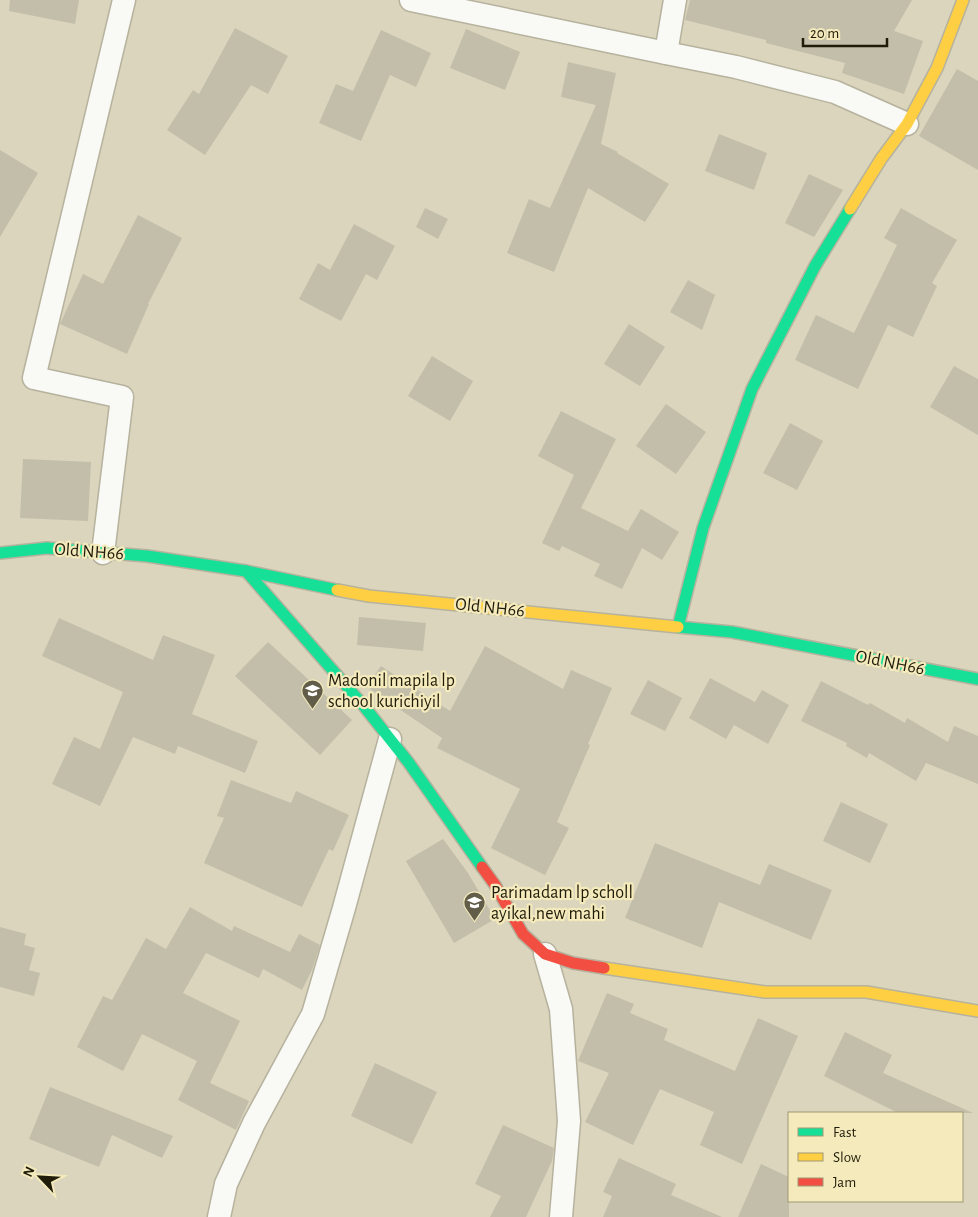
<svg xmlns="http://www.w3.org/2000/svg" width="978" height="1217" viewBox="0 0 978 1217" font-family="'Alegreya Sans',sans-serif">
  <rect width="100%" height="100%" fill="#dad5bc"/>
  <!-- building -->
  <g fill="#c2beaa">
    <polygon points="10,0 79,0 75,24 9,11"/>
    <polygon points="690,0 912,0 894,31 923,41 904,94 842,73 845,63 766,43 766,40 685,20"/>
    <polygon points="235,28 288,56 268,94 251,85 205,155 167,130 193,90 199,94"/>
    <polygon points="466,29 520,52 505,90 450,68"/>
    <polygon points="381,30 431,53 416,87 390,75 361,141 319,123 336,84 353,91"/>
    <polygon points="568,62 616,73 601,144 618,152 617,153 669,184 645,222 588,188 554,272 507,253 529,199 550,208 596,105 561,97"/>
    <polygon points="957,69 978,81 978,170 919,136"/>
    <polygon points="719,134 767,153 754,190 705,171"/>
    <polygon points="0,150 38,173 0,237"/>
    <polygon points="809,174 843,190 814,237 785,223"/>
    <polygon points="425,208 448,219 438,239 416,227"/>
    <polygon points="901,208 957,240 932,283 937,286 913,337 888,325 858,389 795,360 816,315 854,333 897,245 884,238"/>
    <polygon points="138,215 182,238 148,304 149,304 127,354 60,324 83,274 103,284"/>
    <polygon points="354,224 395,246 377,280 366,274 341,321 299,299 318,263 330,270"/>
    <polygon points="688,280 715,295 702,330 670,312"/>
    <polygon points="629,324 665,347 640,386 604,364"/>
    <polygon points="432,356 473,381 450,421 408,396"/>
    <polygon points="954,366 978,379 978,435 930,407"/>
    <polygon points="666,404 706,432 676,474 636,446"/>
    <polygon points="561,411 616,439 581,508 628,531 641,509 679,532 662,560 642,548 622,589 594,576 600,564 562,546 559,551 542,543 574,475 538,456"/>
    <polygon points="790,423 823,441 797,490 763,473"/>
    <polygon points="23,459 91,462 88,521 20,518"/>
    <polygon points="359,617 426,623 423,651 357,645"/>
    <polygon points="59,618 153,660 163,635 215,655 192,714 258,741 245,773 178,746 175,754 133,737 100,806 52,784 74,737 100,749 123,692 42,656"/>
    <polygon points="268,642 352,720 320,755 235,676"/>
    <polygon points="485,646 563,689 571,670 612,688 588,744 590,745 557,822 569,828 545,875 491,848 520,789 437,748 442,738 371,690 367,686 381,666 450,711"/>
    <polygon points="710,678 755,702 762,690 789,705 768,744 734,725 726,739 689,718"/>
    <polygon points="648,680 682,698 665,731 630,714"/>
    <polygon points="821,681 868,705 870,703 905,723 907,718 948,742 954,726 978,736 978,784 926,763 916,781 869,753 867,758 846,746 847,743 801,721"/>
    <polygon points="231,780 291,803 296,791 349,815 333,851 329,849 302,907 204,863 224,818 217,816"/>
    <polygon points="841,802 888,824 870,863 823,841"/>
    <polygon points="443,839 468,873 495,919 454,943 406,861"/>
    <polygon points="655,843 760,885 769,864 832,890 811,940 719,902 702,948 625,918"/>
    <polygon points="190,907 232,931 234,926 290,952 299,934 320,945 312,970 302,990 263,969 259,978 206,953 183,993 240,1021 210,1083 249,1101 236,1130 178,1100 197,1061 142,1034 123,1071 77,1047 103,996 112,1000 146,938 166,949"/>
    <polygon points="0,927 26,934 24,945 35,948 29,970 40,973 34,996 0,987"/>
    <polygon points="607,993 634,1004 630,1013 668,1029 664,1040 735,1071 758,1018 798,1036 742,1164 700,1145 714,1112 660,1089 633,1145 585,1122 609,1073 578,1061"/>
    <polygon points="845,1032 892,1055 883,1073 973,1113 898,1113 824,1076"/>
    <polygon points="375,1063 437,1092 412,1144 351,1116"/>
    <polygon points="50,1087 173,1136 162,1158 112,1135 99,1167 29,1139"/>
    <polygon points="503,1125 554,1148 552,1161 526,1217 490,1217 501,1196 475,1184"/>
    <polygon points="619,1158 676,1184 671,1195 722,1217 603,1217 612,1196 603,1192"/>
    <polygon points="761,1164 789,1177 789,1217 738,1217"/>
  </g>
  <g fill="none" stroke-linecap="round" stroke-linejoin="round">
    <defs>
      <g id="street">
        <polyline points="411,0 666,53 736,67 835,92 907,124"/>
        <polyline points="666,53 675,0"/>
        <polyline points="103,553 122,397 34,378 124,0"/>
        <polyline points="545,954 561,1009 569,1121 561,1217"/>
        <polyline points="219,1217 226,1184 254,1123 313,1014 344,908 390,739"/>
      </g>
      <g id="fast">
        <polyline points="0,553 47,548 147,556 246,571 337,590"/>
        <polyline points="246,571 363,705 409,763 482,867"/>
        <polyline points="678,627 703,528 752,389 815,266 850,209"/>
        <polyline points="678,627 732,632 978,679"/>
      </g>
      <g id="slow">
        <polyline points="850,209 881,159 907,124 937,68 963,0"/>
        <polyline points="337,590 369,596 678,627"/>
        <polyline points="604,968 765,992 866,992 978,1011"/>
      </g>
      <polyline id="jam" points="482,867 495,885 523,934 545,954 573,963 604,968"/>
    </defs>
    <!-- street casing -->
    <use href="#street" stroke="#b6b29e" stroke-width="25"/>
    <!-- fast casing -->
    <use href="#fast" stroke="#b6b29e" stroke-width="14"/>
    <!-- slow casing -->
    <use href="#slow" stroke="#b6b29e" stroke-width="14"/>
    <!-- jam casing -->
    <use href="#jam" stroke="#b6b29e" stroke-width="14"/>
    <!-- street -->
    <use href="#street" stroke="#f9f9f5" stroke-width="22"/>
    <!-- fast -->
    <use href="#fast" stroke="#16e098" stroke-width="11"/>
    <!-- slow -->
    <use href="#slow" stroke="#ffcf43" stroke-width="11"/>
    <!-- jam -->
    <use href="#jam" stroke="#f24e42" stroke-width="11"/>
  </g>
  <!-- icons -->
  <defs>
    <symbol id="school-pin" viewBox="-11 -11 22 30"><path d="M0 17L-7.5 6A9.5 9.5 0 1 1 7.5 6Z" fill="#615d48" stroke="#f4eabc"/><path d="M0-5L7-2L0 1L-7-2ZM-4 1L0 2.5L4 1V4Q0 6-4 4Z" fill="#fff"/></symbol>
  </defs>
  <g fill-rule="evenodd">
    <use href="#school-pin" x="300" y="678" width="25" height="34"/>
    <use href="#school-pin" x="462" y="890" width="25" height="34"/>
  </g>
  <g text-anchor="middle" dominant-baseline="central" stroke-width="4.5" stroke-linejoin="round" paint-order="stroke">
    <!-- street labels -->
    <g font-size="18" fill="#201c0a" stroke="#f4eabc">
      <text transform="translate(89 552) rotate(4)">Old NH66</text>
      <text transform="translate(490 608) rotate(6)">Old NH66</text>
      <text transform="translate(890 663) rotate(11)">Old NH66</text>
    </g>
    <!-- poi labels -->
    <g font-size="18" fill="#201c0a" stroke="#f4eabc" text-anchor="start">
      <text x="328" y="681">Madonil mapila lp<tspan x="328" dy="21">school kurichiyil</tspan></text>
      <text x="491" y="893">Parimadam lp scholl<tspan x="491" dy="21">ayikal,new mahi</tspan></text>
    </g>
  </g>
  <!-- legend -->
  <rect x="788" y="1112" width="175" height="90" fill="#f4eabc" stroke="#9f9875"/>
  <rect x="798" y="1128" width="25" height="8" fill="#16e098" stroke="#9f9875"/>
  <text x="833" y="1137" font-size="15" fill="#201c0a">Fast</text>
  <rect x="798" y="1153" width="25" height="8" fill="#ffcf43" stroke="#9f9875"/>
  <text x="833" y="1162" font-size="15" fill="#201c0a">Slow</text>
  <rect x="798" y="1178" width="25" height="8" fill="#f24e42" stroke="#9f9875"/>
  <text x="833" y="1187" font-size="15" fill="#201c0a">Jam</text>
  <!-- north arrow -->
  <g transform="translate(40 1177) rotate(295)" stroke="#f4eabc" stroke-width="4" paint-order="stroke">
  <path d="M0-4L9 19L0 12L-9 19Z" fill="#201c0a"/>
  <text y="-8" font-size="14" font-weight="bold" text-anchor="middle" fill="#201c0a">N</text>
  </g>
  <!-- scale -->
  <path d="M803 38v8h84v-8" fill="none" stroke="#201c0a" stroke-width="2.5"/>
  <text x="810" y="38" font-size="15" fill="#201c0a" stroke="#f4eabc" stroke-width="4" paint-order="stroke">20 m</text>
</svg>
